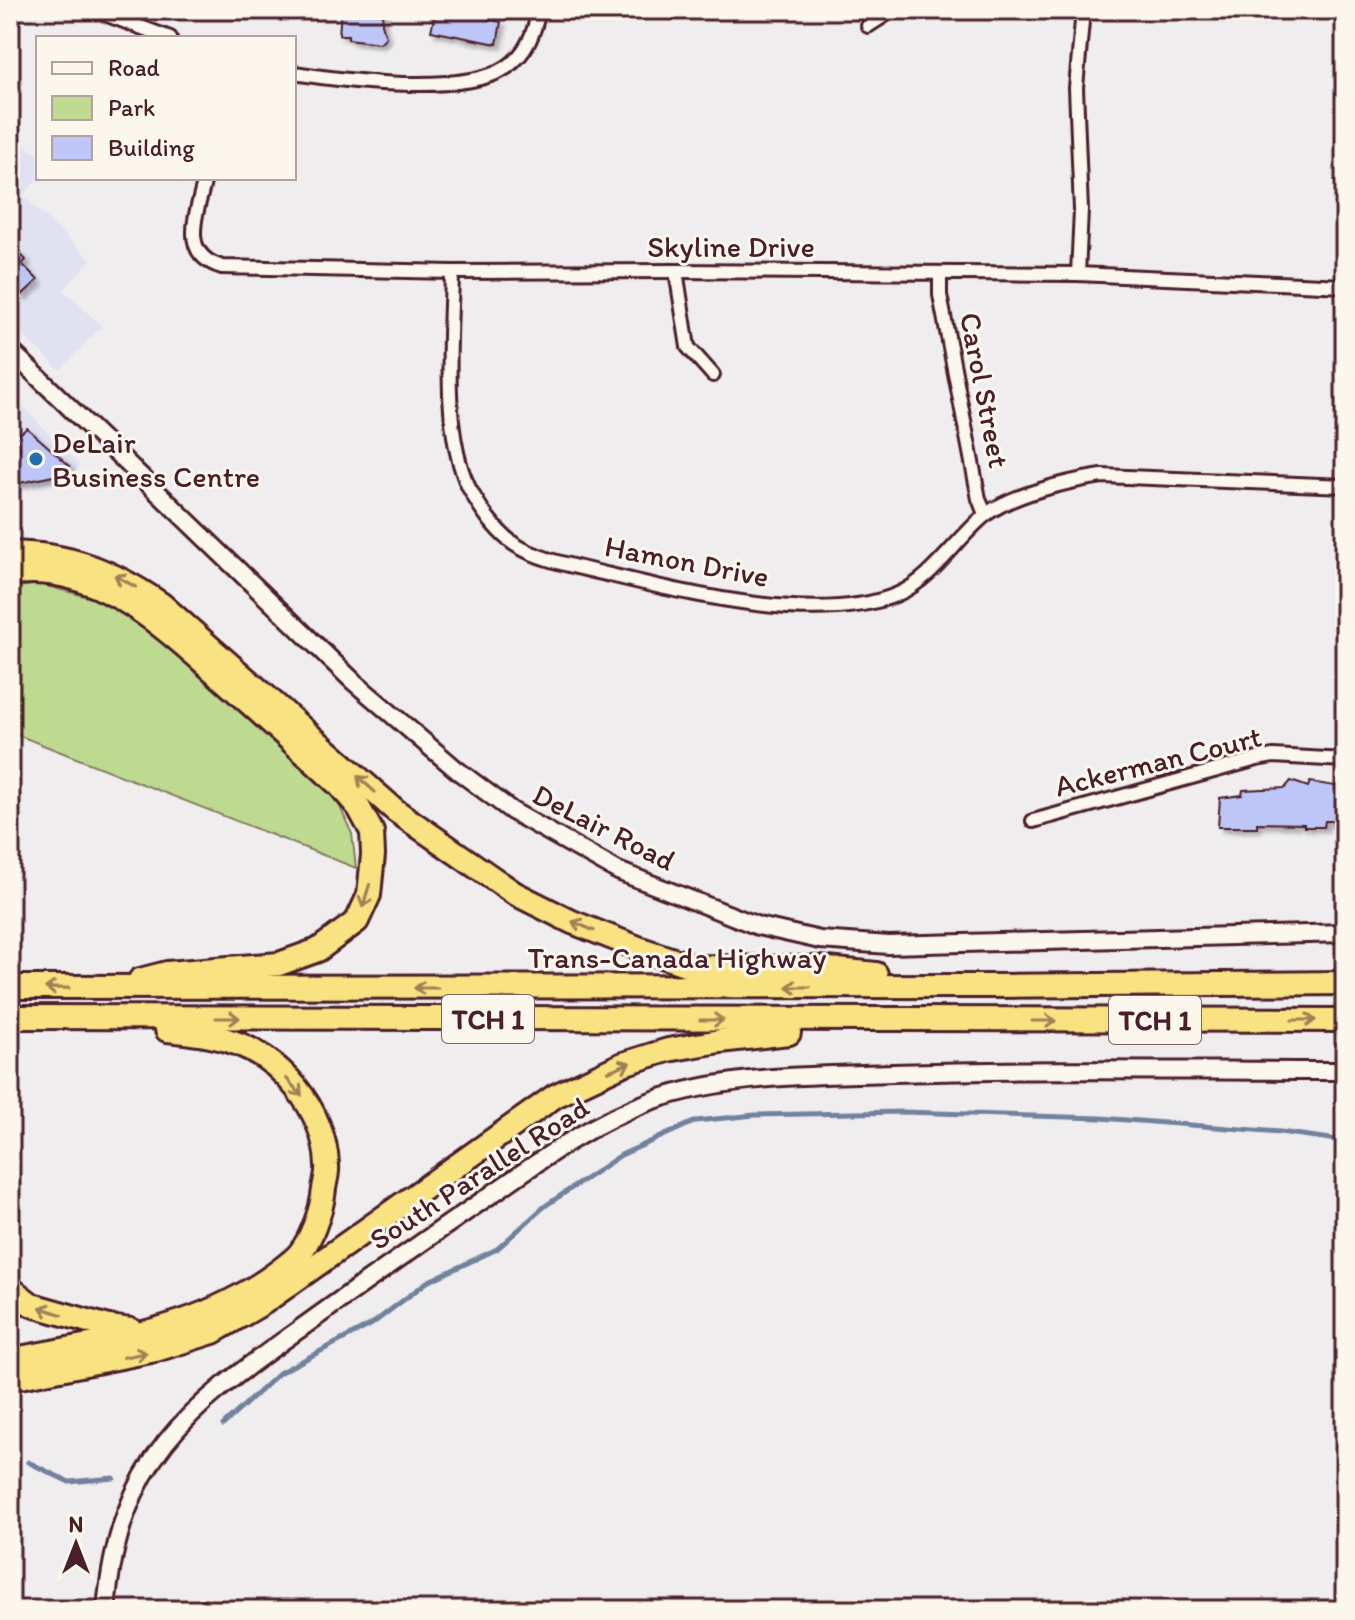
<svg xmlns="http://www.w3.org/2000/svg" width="1355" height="1620" viewBox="0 0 1355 1620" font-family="Itim,sans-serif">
  <defs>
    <filter id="shadow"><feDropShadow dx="4.5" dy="4.5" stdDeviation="2" flood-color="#0004"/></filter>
  </defs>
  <rect width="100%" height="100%" fill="#efedee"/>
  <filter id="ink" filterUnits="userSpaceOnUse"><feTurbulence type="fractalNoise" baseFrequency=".0125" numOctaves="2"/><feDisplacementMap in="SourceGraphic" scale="16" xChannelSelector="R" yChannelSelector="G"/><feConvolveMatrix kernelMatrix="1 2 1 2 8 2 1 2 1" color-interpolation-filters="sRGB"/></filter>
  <g filter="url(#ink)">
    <!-- built -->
    <g fill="#e0e1f1">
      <polygon points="10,136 38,154 38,178 23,196 91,260 63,290 102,326 60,370 10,323"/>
      <polygon points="10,394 80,465 66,480 10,491"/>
    </g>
    <!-- green -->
    <polygon fill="#beda91" stroke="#847c5e" stroke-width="2" points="39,584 111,603 182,659 337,800 352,834 356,868 10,732 10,588"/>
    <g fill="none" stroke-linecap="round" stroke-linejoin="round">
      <!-- stream -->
      <g stroke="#72829e" stroke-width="5">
        <polyline points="223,1425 279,1373 372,1324 427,1282 497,1249 545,1206 621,1155 696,1121 755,1115 904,1112 1101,1118 1280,1132 1345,1141"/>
        <polyline points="28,1462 69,1482 114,1478"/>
      </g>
    </g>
    <!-- building -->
    <g fill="#bec6f7" stroke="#4a1f2b" stroke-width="2" filter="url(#shadow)">
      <polygon points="341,10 383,10 382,24 386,37 380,43 348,39 348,35 339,35"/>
      <polygon points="436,10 456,10 456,13 501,22 497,44 431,31"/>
      <polygon points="10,244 26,260 22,264 38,280 22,295 10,283"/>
      <polygon points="27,428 70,466 63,474 10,485 10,451 20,449 17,436"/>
      <polygon points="1291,781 1308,787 1310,782 1342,787 1342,821 1325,821 1324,827 1304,827 1304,824 1257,823 1257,827 1218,827 1220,798 1242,795 1243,790 1285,788"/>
    </g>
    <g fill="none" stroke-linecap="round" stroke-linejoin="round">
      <defs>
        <g id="street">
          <polyline points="94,10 170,38"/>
          <polyline points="868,26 893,10"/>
          <path d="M294 73C344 81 465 96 507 67 527 53 534 33 539 10"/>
          <path d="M205 178C198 212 177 254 222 267L452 272 676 271 1078 274 1345 286"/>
          <polyline points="676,271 688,347 713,375"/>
          <path d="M452 272C451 335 441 431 469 488 480 508 495 531 514 544 538 560 578 567 606 574 685 593 821 627 898 594 932 579 955 541 983 517 1008 495 1069 481 1102 476L1345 486"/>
          <polyline points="940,274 940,295 979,499 985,514"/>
          <polyline points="1078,274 1081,210 1076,88 1083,10"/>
          <polyline points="1033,821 1257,759 1273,756 1345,760"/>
        </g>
        <g id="secondary">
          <polyline points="10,350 354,682 457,770 512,811 618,871 758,926 820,940 889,945 1345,933"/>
          <path d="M106 1610C120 1446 200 1401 322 1313 378 1273 435 1233 492 1194 542 1159 593 1122 651 1101 728 1074 813 1076 893 1073 1044 1068 1194 1071 1345 1071"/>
        </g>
        <g id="highway">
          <path d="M10 553C70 554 111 570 161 604L396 811 514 893 572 922 641 949 694 967 818 968 876 974"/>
          <path d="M10 574C96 559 168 631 227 683 265 717 303 751 340 786L359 808 372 832 373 855 369 895 357 921 318 950 279 964 167 973 140 980"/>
          <polyline points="10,987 988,986 1345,983"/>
          <polyline points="10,1017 1345,1020"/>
          <polyline points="10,1288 32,1305 109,1327 131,1330"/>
          <path d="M10 1360C115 1339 208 1331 293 1260 310 1246 322 1210 324 1189 325 1181 328 1173 327 1165 325 1110 280 1055 227 1040 207 1034 187 1032 167 1030"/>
          <polyline points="10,1379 156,1350 213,1332 263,1303 555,1096 623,1064 668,1050 720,1041 789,1033"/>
        </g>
      </defs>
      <!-- street casing -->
      <use href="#street" stroke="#4a1f2b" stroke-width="18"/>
      <!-- secondary casing -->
      <use href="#secondary" stroke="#4a1f2b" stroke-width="22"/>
      <!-- highway casing -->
      <use href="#highway" stroke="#4a1f2b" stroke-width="28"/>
      <!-- street -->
      <use href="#street" stroke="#fbf7ec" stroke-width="12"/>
      <!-- secondary -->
      <use href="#secondary" stroke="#fbf7ec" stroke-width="16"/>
      <!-- highway -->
      <use href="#highway" stroke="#f8e281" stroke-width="22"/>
    </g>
    <!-- one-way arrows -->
    <defs><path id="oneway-shaft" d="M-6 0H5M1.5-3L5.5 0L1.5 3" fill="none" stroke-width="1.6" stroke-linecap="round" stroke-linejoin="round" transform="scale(2)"/></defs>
    <g stroke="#a18056">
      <use href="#oneway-shaft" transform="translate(125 581) rotate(-151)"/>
      <use href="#oneway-shaft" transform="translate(366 784) rotate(-138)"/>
      <use href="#oneway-shaft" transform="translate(366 896) rotate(107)"/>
      <use href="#oneway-shaft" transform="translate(583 926) rotate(-157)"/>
      <use href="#oneway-shaft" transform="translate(798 987) rotate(180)"/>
      <use href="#oneway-shaft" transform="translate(57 988) rotate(-179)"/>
      <use href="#oneway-shaft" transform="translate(426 988) rotate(180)"/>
      <use href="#oneway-shaft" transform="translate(228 1018)"/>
      <use href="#oneway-shaft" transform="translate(712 1020)"/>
      <use href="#oneway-shaft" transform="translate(1304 1020)"/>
      <use href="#oneway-shaft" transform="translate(1044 1021)"/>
      <use href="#oneway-shaft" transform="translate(619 1067) rotate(-22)"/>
      <use href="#oneway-shaft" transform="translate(294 1087) rotate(49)"/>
      <use href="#oneway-shaft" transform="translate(51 1311) rotate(-162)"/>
      <use href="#oneway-shaft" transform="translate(135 1355) rotate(-11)"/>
    </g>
  </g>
  <!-- markers -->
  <circle fill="#1f6fb2" stroke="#fbf7ec" stroke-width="3" cx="36" cy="459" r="8"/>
  <g text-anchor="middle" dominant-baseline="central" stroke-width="6" stroke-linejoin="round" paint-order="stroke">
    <!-- shield labels -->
    <g fill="#fbf7ec" stroke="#7f6065" stroke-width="2">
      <rect x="442" y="995" width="92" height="48" rx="6"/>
      <rect x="1109" y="996" width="92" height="48" rx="6"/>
    </g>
    <g font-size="28" font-weight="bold" fill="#4a1f2b">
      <text x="488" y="1019">TCH 1</text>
      <text x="1155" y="1020">TCH 1</text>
    </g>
    <!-- street labels -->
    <g font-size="30" fill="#4a1f2b" stroke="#fbf7ec">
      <text x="731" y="246">Skyline Drive</text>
      <text transform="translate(985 390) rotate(79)">Carol Street</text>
      <text transform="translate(687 561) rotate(11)">Hamon Drive</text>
      <text transform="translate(1158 761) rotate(-14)">Ackerman Court</text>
      <text transform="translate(604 827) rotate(27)">DeLair Road</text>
      <text x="677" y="957">Trans-Canada Highway</text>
      <text transform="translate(479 1173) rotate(-33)">South Parallel Road</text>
    </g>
    <!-- poi labels -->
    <g font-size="30" fill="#4a1f2b" stroke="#fbf7ec" text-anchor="start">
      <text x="52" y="442">DeLair<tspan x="52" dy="34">Business Centre</tspan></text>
    </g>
  </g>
  <!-- margin -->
  <rect width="1355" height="1620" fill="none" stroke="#fbf7ec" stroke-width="40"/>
  <rect x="20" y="20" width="1315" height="1580" fill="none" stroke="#4a1f2b" stroke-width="3" filter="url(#ink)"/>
  <!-- legend -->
  <rect x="36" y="36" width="260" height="144" fill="#fbf7ec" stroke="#b4a19f" stroke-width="2"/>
  <rect x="52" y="62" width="40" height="12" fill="#fbf7ec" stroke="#b4a19f" stroke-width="2"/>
  <text x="108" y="76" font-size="24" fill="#4a1f2b">Road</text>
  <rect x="52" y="96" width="40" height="24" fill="#beda91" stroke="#b4a19f" stroke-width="2"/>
  <text x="108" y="116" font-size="24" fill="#4a1f2b">Park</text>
  <rect x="52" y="136" width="40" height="24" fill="#bec6f7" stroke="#b4a19f" stroke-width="2"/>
  <text x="108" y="156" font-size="24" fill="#4a1f2b">Building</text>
  <!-- north arrow -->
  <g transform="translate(76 1544)" stroke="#fbf7ec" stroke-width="6" paint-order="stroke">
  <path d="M0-6L14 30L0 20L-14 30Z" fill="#4a1f2b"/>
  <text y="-12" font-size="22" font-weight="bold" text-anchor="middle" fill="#4a1f2b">N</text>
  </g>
</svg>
